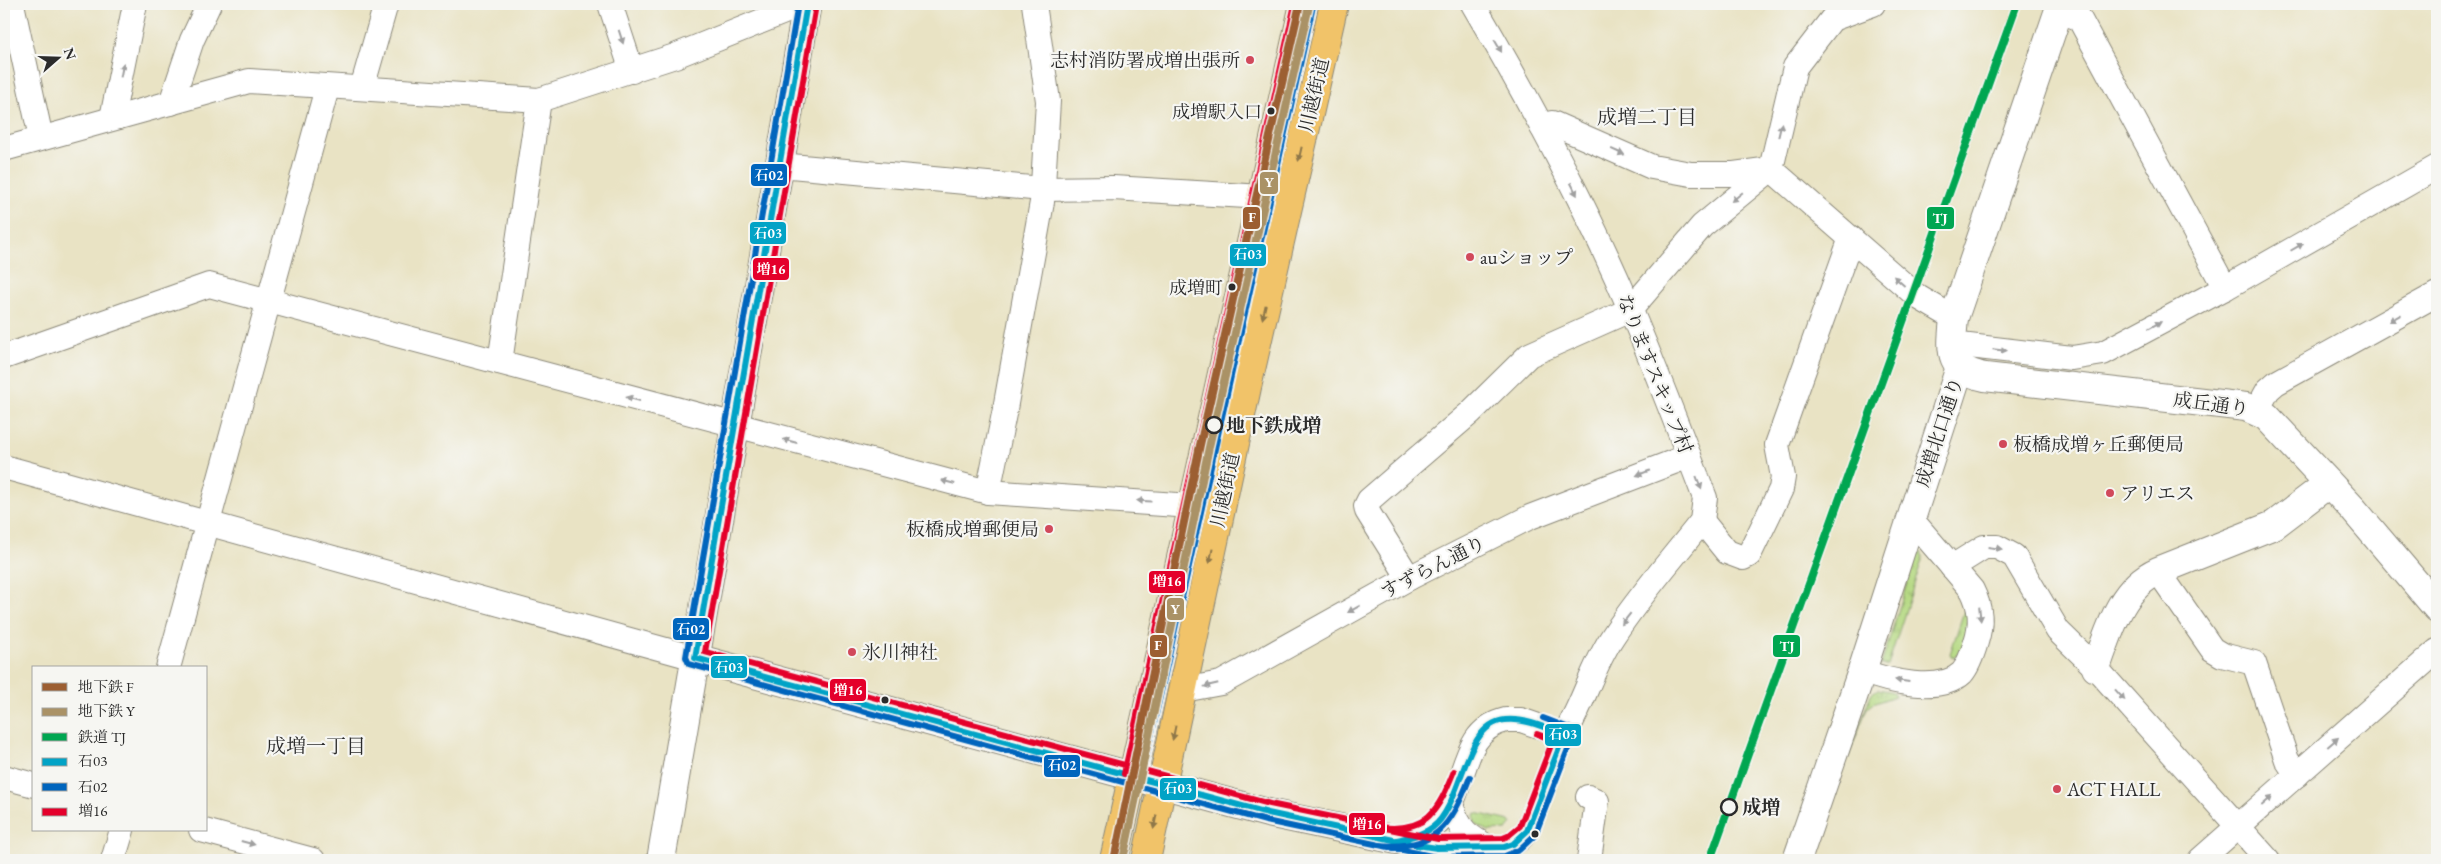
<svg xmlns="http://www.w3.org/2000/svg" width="2441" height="864" viewBox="0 0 2441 864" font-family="'EB Garamond','Noto Serif JP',serif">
  <defs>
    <pattern id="grass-tufts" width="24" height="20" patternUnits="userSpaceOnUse" patternTransform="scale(1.25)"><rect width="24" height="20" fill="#b5d982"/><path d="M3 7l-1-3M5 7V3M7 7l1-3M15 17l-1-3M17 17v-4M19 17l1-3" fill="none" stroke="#9cba70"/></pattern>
  </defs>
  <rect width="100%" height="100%" fill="#f6f6f2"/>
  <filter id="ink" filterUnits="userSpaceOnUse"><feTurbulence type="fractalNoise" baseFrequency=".02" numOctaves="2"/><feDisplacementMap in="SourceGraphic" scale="10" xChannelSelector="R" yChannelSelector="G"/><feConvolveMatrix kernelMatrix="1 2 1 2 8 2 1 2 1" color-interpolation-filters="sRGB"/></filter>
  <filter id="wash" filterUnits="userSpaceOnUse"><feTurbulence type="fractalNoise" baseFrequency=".0096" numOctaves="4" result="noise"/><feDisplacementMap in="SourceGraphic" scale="20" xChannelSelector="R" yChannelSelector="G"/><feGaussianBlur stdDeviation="1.12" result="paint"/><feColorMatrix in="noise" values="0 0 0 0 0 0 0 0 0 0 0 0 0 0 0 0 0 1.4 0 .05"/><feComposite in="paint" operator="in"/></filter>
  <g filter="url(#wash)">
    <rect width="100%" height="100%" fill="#e9e3c4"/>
    <!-- grass -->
    <g fill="url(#grass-tufts)" stroke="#708256">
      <polygon points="1921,552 1923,557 1888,665 1881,665 1916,555"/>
      <path d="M1968 609 1970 610C1968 625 1969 651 1953 658L1950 654 1964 611Z"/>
      <polygon points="1878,689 1893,692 1895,696 1872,704 1867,708 1848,757 1871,694"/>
      <polygon points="1476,813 1510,821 1512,824 1507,830 1489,831 1475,824 1474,815"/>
    </g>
  </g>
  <g filter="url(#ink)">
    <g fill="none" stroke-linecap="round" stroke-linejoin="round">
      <defs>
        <g id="minor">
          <polyline points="12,4 41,138"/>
          <polyline points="610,4 632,71"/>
          <path d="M1473 4C1531 103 1586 205 1631 311 1657 372 1681 435 1705 498L1702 521C1672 559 1639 596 1613 636 1592 667 1584 703 1564 735"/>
          <polyline points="2058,11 2079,18 2225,288"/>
          <polyline points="362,88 386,4"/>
          <polyline points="171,103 192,40 209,4"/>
          <polyline points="112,118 135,4"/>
          <polyline points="1542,127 1552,123 1652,167 1691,174 1734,174 1771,169 1795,67 1832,19 1873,4"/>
          <polyline points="4,149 249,81 539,100 675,56 804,4"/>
          <polyline points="780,165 1042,189 1113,188 1263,197"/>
          <polyline points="1952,344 2072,358 2103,353 2225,288 2437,167"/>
          <polyline points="4,357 209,285 988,492 1192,506"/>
          <polyline points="500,362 539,100"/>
          <polyline points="2257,410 2268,390 2276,383 2437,294"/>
          <polyline points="4,467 695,658"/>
          <polyline points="988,492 1005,409 1042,202 1048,101 1034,4"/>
          <polyline points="1702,521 1727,552 1743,558 1749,555 1781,489 1783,477 1777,445 1851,238"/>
          <polyline points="1952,567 1984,547 1997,547 2014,556 2058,631 2096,668 2268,860"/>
          <polyline points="2158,571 2212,649 2222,655 2254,663 2287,760 2297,775"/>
          <polyline points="1409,578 1367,511 1366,506 1369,500 1470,413 1529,355 1630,310 1702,226 1771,169 1918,297 1954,318"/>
          <polyline points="168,668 327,88"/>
          <path d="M1862 671C1887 681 1940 694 1962 673 1969 665 1973 652 1976 642 1982 623 1981 608 1972 590L1911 519"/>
          <polyline points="1183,690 1221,683 1409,578 1530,517 1689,456"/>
          <path d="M1506 720H1521L1564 735 1527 831C1523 836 1519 841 1513 844 1490 856 1422 847 1397 840 1410 837 1423 835 1433 827 1470 799 1454 732 1506 720Z"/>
          <polyline points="4,777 34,785"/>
          <polyline points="1588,797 1597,801 1589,860"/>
          <path d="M1451 805C1459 830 1468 837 1491 848"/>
          <polyline points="201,830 313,860"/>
          <polyline points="113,860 122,830"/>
          <polyline points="2200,860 2437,651"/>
        </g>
        <g id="tertiary">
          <path d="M2061 4 1954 318C1951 351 1947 369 1985 377L2246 407 2266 416 2353 509 2437 608"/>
          <polyline points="695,658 1268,813 1397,840"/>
          <path d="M2096 668C2109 632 2120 588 2158 571L2274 525 2328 484"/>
          <polyline points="661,860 807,4"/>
          <polyline points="1797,860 1862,671 1960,367"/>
        </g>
        <g id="trunk">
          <polyline points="1114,860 1304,4"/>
          <polyline points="1146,860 1247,387 1334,4"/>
        </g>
      </defs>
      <!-- minor casing -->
      <use href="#minor" stroke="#8a8778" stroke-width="26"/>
      <!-- tertiary casing -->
      <use href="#tertiary" stroke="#8a8778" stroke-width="30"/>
      <!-- trunk casing -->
      <use href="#trunk" stroke="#8a8778" stroke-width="30"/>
      <!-- minor -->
      <use href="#minor" stroke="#fff" stroke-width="24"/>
      <!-- tertiary -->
      <use href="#tertiary" stroke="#fff" stroke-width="28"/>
      <!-- trunk -->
      <use href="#trunk" stroke="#f1c369" stroke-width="28"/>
      <defs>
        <g id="bus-1">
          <path d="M807 4 695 658 1268 813 1417 845 1437 848 1504 847 1513 844 1527 831 1564 735C1546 728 1525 718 1505 720 1463 724 1463 804 1433 827 1423 835 1409 837 1397 840"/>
          <polyline points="1114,860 1304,4"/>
        </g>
        <g id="bus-2">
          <polyline points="798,4 686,657 689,664 1266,821 1436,857 1505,856 1519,850 1535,835 1573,736 1569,728 1543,718"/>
          <polyline points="1142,778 1313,6"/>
          <path d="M1378 845C1435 851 1451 826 1470 777"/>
        </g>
        <g id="bus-3">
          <polyline points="816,5 705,652 1270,804 1438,839 1503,838 1508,836 1520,826 1553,740 1537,734"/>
          <polyline points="1124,774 1295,4"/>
          <path d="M1380 827C1427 833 1438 811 1454 771"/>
        </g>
      </defs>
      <!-- bus-1 casing -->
      <use href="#bus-1" stroke="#f6f6f2" stroke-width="10"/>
      <!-- bus-2 casing -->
      <use href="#bus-2" stroke="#f6f6f2" stroke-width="10"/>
      <!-- bus-3 casing -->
      <use href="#bus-3" stroke="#f6f6f2" stroke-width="10"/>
      <!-- bus-1 -->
      <use href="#bus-1" stroke="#02a3c6" stroke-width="6"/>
      <!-- bus-2 -->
      <use href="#bus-2" stroke="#0065bd" stroke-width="6"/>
      <!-- bus-3 -->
      <use href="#bus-3" stroke="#e4002b" stroke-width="6"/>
      <defs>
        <polyline id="rail-1" points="1710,860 2017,4"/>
      </defs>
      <!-- rail-1 casing -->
      <use href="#rail-1" stroke="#f6f6f2" stroke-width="11"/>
      <!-- rail-1 -->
      <use href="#rail-1" stroke="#00a651" stroke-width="8"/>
      <defs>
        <polyline id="metro-1" points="1114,860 1200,445 1300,4"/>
        <polyline id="metro-2" points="1123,860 1209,447 1309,6"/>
      </defs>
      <!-- metro-1 casing -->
      <use href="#metro-1" stroke="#f6f6f2" stroke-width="11"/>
      <!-- metro-2 casing -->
      <use href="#metro-2" stroke="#f6f6f2" stroke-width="11"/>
      <!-- metro-1 -->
      <use href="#metro-1" stroke="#9c5e31" stroke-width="8"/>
      <!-- metro-2 -->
      <use href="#metro-2" stroke="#aa9266" stroke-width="8"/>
    </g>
    <!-- one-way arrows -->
    <defs><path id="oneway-solid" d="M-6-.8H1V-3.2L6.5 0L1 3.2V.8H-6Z" transform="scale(1.25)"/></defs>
    <g fill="#a0a0a0">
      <use href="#oneway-solid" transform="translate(621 37) rotate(72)"/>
      <use href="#oneway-solid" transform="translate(1498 46) rotate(60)"/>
      <use href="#oneway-solid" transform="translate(122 70) rotate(-79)"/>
      <use href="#oneway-solid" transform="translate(1780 130) rotate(-77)"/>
      <use href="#oneway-solid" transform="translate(1618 152) rotate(24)"/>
      <use href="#oneway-solid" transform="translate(1574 189) rotate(63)"/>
      <use href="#oneway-solid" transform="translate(1737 197) rotate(141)"/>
      <use href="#oneway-solid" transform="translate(2297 247) rotate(-30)"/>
      <use href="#oneway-solid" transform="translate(1899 281) rotate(-138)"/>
      <use href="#oneway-solid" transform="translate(2395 318) rotate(151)"/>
      <use href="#oneway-solid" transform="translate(2155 325) rotate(-28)"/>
      <use href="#oneway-solid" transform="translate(2000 350) rotate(6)"/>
      <use href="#oneway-solid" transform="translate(633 399) rotate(-165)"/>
      <use href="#oneway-solid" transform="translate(790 441) rotate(-165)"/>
      <use href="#oneway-solid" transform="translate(1643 473) rotate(159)"/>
      <use href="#oneway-solid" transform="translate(948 482) rotate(-165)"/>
      <use href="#oneway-solid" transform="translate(1699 483) rotate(69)"/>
      <use href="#oneway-solid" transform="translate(1144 501) rotate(-176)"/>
      <use href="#oneway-solid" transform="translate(1995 548) rotate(8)"/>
      <use href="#oneway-solid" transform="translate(1354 609) rotate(151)"/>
      <use href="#oneway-solid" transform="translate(1980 614) rotate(84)"/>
      <use href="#oneway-solid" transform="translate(1626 619) rotate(128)"/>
      <use href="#oneway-solid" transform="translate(1902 681) rotate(-172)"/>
      <use href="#oneway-solid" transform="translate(1211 685) rotate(166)"/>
      <use href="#oneway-solid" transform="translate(2120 695) rotate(48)"/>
      <use href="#oneway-solid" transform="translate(2333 742) rotate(-41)"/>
      <use href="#oneway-solid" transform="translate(2267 801) rotate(-41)"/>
      <use href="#oneway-solid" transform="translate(248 843) rotate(15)"/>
    </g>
    <g fill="#8e774a">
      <use href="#oneway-solid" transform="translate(1300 154) rotate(103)"/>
      <use href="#oneway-solid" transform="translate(1264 312) rotate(103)"/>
      <use href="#oneway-solid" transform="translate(1211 556) rotate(102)"/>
      <use href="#oneway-solid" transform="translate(1174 733) rotate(102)"/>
      <use href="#oneway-solid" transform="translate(1155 822) rotate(102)"/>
    </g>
  </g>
  <!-- markers -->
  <g fill="#d1495b" stroke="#f6f6f2" stroke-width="2">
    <circle cx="1250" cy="60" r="5"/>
    <circle cx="1470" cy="257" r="5"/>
    <circle cx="2003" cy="444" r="5"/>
    <circle cx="2110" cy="493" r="5"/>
    <circle cx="1049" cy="529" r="5"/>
    <circle cx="852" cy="652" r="5"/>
    <circle cx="2057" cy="789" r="5"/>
  </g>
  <g fill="#2b2b2b" stroke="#f6f6f2" stroke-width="2">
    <circle cx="1271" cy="111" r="4.5"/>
    <circle cx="1232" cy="287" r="4.5"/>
    <circle cx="885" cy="700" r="4.5"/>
    <circle cx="1535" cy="834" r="4.5"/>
  </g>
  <g fill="#f6f6f2" stroke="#2b2b2b" stroke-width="2.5">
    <circle cx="1214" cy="425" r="8"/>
    <circle cx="1729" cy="807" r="8"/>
  </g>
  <g text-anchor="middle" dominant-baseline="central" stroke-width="4.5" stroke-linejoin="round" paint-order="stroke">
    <!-- bus labels -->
    <g font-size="18" fill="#2b2b2b" stroke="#f6f6f2" text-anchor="end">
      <text x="1262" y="111">成増駅入口</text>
      <text x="1223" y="287">成増町</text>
    </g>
    <!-- poi labels -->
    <g font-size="19" fill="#2b2b2b" stroke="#f6f6f2" text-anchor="start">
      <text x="1240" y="60" text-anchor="end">志村消防署成増出張所</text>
      <text x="1480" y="257">auショップ</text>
      <text x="2013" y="444">板橋成増ヶ丘郵便局</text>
      <text x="2120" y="493">アリエス</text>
      <text x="1039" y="529" text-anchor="end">板橋成増郵便局</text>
      <text x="862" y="652">氷川神社</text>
      <text x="2067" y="789">ACT HALL</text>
    </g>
    <!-- street labels -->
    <g font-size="19" fill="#2b2b2b" stroke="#f6f6f2">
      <text transform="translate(1314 95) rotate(-77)">川越街道</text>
      <text transform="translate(1655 374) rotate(68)">なりますスキップ村</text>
      <text transform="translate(2211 404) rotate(8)">成丘通り</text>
      <text transform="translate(1939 432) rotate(-72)">成増北口通り</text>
      <text transform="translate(1225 490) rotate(-78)">川越街道</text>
      <text transform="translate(1433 567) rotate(-27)">すずらん通り</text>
    </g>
    <!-- stop labels -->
    <g font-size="19" font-weight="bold" fill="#2b2b2b" stroke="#f6f6f2" text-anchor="start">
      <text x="1226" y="425">地下鉄成増</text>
      <text x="1742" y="807">成増</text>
    </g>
    <!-- neighbourhood labels -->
    <g font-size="20" fill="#2b2b2b" stroke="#f6f6f2">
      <text x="1647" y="117">成増二丁目</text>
      <text x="316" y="746">成増一丁目</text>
    </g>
  </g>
  <g stroke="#f6f6f2" stroke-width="2">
    <rect x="750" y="163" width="38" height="24" rx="5" fill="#0065bd"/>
    <rect x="1259" y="171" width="20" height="24" rx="5" fill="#aa9266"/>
    <rect x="1242" y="206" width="19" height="24" rx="5" fill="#9c5e31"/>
    <rect x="1926" y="206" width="29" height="24" rx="5" fill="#00a651"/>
    <rect x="749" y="221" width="38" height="24" rx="5" fill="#02a3c6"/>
    <rect x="1229" y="243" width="38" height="24" rx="5" fill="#02a3c6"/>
    <rect x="752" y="257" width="38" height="24" rx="5" fill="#e4002b"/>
    <rect x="1148" y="570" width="38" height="24" rx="5" fill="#e4002b"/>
    <rect x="1166" y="597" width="19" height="24" rx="5" fill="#aa9266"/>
    <rect x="672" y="617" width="38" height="24" rx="5" fill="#0065bd"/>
    <rect x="1149" y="634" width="19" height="24" rx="5" fill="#9c5e31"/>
    <rect x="1772" y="634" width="29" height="24" rx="5" fill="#00a651"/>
    <rect x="710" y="655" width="38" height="24" rx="5" fill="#02a3c6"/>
    <rect x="829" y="678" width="38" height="24" rx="5" fill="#e4002b"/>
    <rect x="1544" y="723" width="38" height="24" rx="5" fill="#02a3c6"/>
    <rect x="1043" y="754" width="38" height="24" rx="5" fill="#0065bd"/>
    <rect x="1159" y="777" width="38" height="24" rx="5" fill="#02a3c6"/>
    <rect x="1348" y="812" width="38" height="24" rx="5" fill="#e4002b"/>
  </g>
  <g font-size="14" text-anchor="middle" font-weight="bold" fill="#fff">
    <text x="769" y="180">石02</text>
    <text x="1269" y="187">Y</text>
    <text x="1252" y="222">F</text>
    <text x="1940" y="223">TJ</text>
    <text x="768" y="238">石03</text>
    <text x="1248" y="259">石03</text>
    <text x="771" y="274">増16</text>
    <text x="1167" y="586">増16</text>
    <text x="1175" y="614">Y</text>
    <text x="691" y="634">石02</text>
    <text x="1158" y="650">F</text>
    <text x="1787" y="651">TJ</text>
    <text x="729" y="672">石03</text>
    <text x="848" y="695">増16</text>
    <text x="1563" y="739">石03</text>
    <text x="1062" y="770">石02</text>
    <text x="1178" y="793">石03</text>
    <text x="1367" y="829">増16</text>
  </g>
  <!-- margin -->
  <rect width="2441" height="864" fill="none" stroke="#f6f6f2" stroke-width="20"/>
  <!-- legend -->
  <rect x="32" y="666" width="175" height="165" fill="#f6f6f2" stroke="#a5a5a2"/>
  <rect x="42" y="683" width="25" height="8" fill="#9c5e31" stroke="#a5a5a2"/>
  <text x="78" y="692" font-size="15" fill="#2b2b2b">地下鉄 F</text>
  <rect x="42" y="708" width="25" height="8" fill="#aa9266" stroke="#a5a5a2"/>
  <text x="78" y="716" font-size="15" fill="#2b2b2b">地下鉄 Y</text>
  <rect x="42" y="733" width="25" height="8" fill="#00a651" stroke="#a5a5a2"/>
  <text x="78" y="742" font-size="15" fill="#2b2b2b">鉄道 TJ</text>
  <rect x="42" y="758" width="25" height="8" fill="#02a3c6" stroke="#a5a5a2"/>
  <text x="78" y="766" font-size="15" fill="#2b2b2b">石03</text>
  <rect x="42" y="783" width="25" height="8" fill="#0065bd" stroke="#a5a5a2"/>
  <text x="78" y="792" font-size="15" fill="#2b2b2b">石02</text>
  <rect x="42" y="808" width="25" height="8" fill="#e4002b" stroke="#a5a5a2"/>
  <text x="78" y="816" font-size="15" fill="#2b2b2b">増16</text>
  <!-- north arrow -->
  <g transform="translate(58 58) rotate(70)" stroke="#f6f6f2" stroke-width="4" paint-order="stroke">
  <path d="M0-4L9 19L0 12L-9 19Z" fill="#2b2b2b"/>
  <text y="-8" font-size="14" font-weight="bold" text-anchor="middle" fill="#2b2b2b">N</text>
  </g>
</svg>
